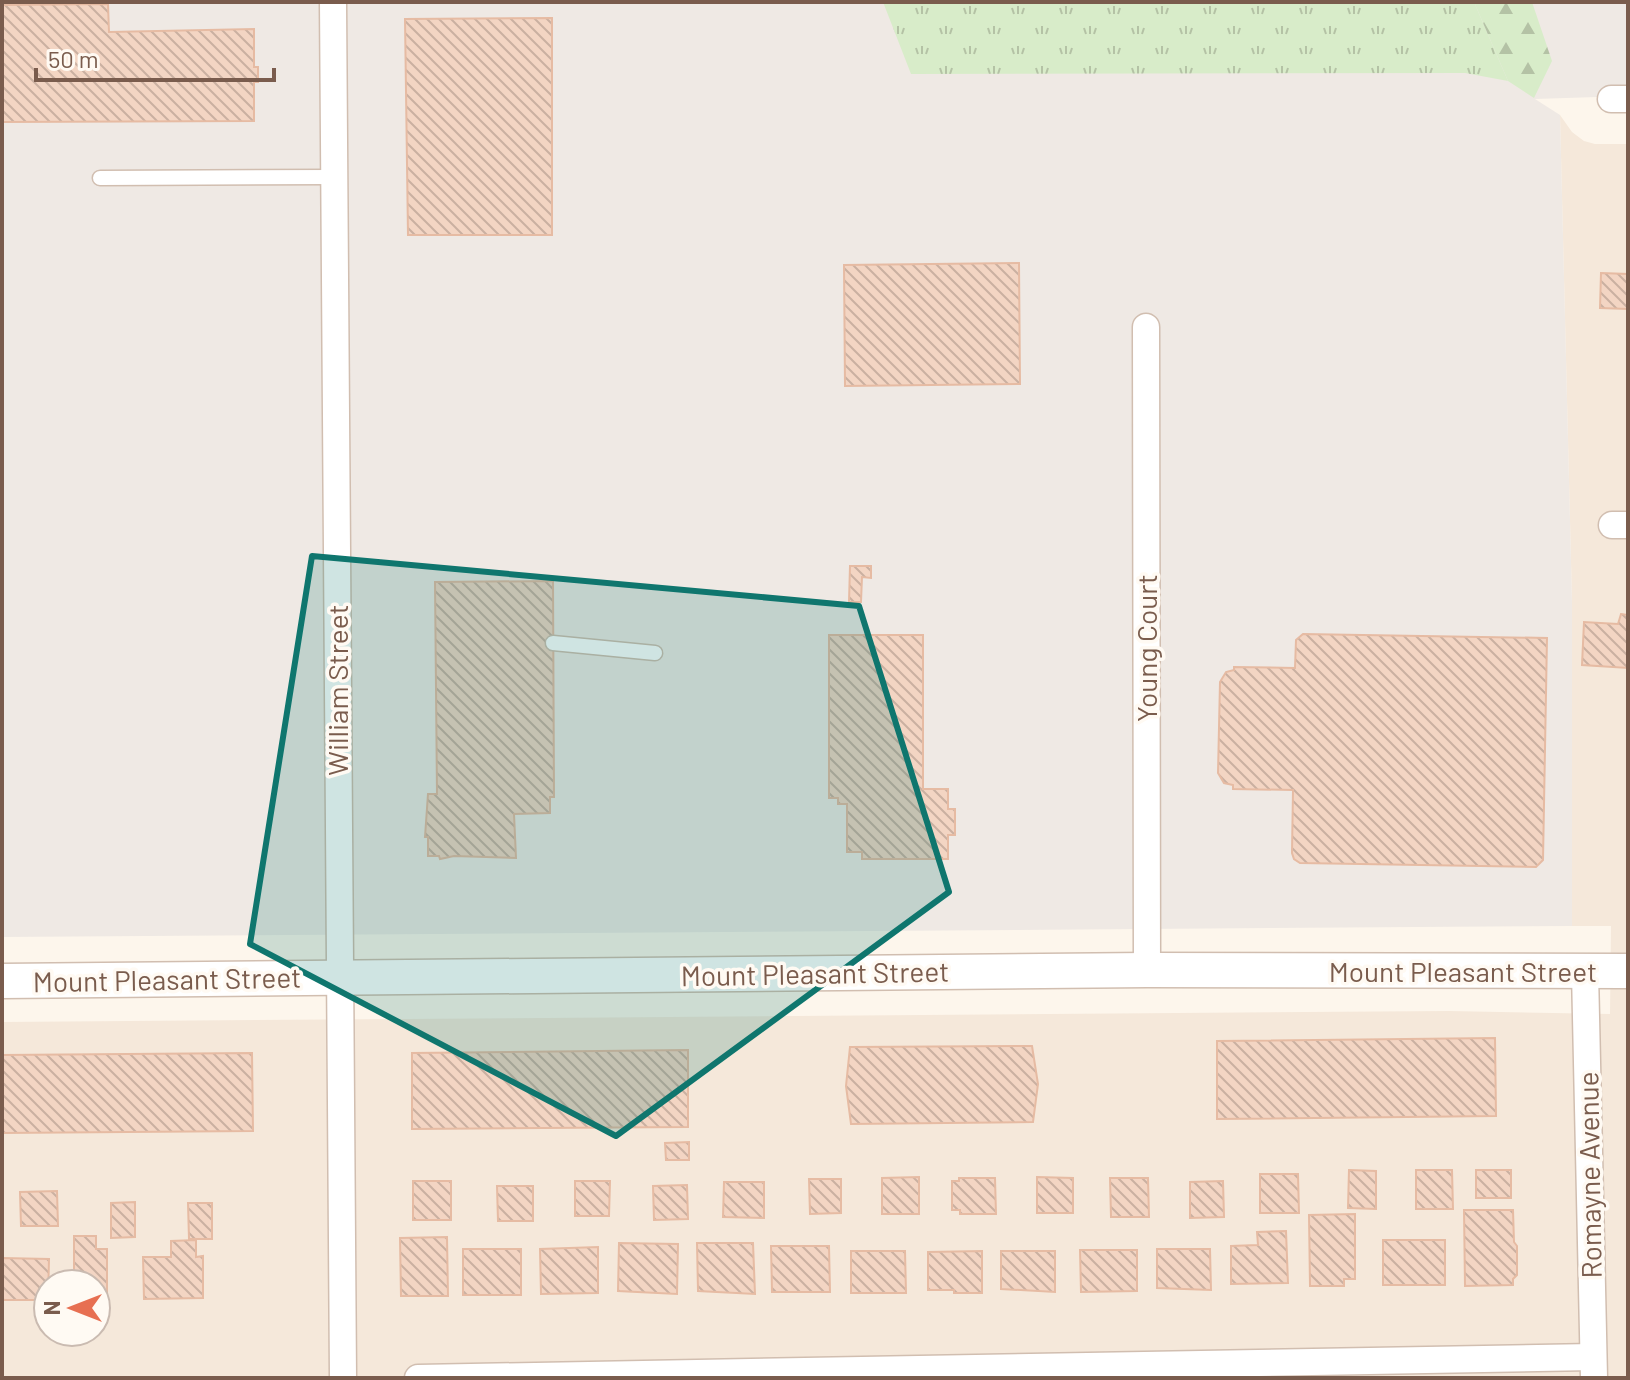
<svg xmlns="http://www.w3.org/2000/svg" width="1630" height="1380" viewBox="0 0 1630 1380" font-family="Barlow,sans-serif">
  <defs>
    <pattern id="grass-tufts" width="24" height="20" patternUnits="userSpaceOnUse" patternTransform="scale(2)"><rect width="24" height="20" fill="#d8ecc9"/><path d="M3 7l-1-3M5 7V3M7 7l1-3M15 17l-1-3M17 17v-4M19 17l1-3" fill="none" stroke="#b4c2a5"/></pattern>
    <pattern id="forest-firs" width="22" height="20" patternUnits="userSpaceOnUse" patternTransform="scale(2)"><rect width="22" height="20" fill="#d8ecc9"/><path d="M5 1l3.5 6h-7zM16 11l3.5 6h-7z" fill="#b4c2a5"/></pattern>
    <pattern id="building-back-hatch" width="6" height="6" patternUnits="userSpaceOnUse" patternTransform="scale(2)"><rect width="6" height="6" fill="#f3d5c3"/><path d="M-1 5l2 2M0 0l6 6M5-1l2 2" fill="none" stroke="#cab0a1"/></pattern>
  </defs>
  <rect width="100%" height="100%" fill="#fdf6ec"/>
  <!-- residential -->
  <path fill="#f5e8da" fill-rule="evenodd" d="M1560 115 1572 132 1584 141 1595 144H1628V1378H2V1022L1449 1011 1610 1014 1611 926H1572V602ZM48 1284H96V1332H48Z"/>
  <!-- industrial -->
  <polygon fill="#efe9e4" points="2,2 1628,2 1628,96 1535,99 1560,115 1572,602 1572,926 2,937"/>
  <!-- grass -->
  <polygon fill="url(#grass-tufts)" points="883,2 1474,2 1508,81 1465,73 911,74"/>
  <!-- forest -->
  <polygon fill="url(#forest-firs)" points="1474,2 1532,2 1552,61 1534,98 1508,81"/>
  <!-- building -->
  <g fill="url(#building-back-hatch)" stroke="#e6bba3" stroke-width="2">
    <polygon points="108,4 109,32 254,29 254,67 258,67 258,82 254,82 254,121 2,122 2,5"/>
    <polygon points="552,18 552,235 408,235 405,19"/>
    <polygon points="1019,263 1020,384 845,386 844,265"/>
    <polygon points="1601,273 1628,274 1628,309 1600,308"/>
    <polygon points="850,566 871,566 871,578 862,577 861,602 849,602"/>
    <polygon points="553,581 554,797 550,797 550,813 514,814 516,858 454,856 440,859 439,856 428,856 428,837 425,837 428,794 437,794 435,582"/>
    <polygon points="1621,614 1628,615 1628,668 1582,665 1584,622 1618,624"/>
    <polygon points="1303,634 1547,638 1543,860 1536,867 1300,863 1294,859 1292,853 1293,790 1233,789 1233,785 1224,783 1218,773 1220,682 1226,672 1234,670 1234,667 1295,668 1296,640"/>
    <polygon points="829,635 923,635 923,789 948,789 948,809 955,809 955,835 948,835 948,859 862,859 862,852 847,852 847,804 838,804 838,798 829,798"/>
    <polygon points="1495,1038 1496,1116 1217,1119 1217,1041"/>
    <polygon points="1032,1046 1038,1084 1033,1122 851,1124 846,1086 850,1047"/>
    <polygon points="688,1050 688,1127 412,1129 412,1053"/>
    <polygon points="252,1053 253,1131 2,1133 2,1055"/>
    <polygon points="689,1142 689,1160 666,1160 665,1143"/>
    <polygon points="1349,1170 1376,1171 1376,1209 1348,1208"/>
    <polygon points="1416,1170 1452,1170 1453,1209 1416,1209"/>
    <rect x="1476" y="1170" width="35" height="28"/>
    <polygon points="1260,1174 1298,1174 1299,1213 1260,1213"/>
    <polygon points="919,1177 919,1214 882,1214 882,1178"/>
    <polygon points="1037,1177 1073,1178 1073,1213 1037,1213"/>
    <polygon points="959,1178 995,1178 996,1214 960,1214 960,1210 952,1210 952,1181 959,1181"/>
    <polygon points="1110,1178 1148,1178 1149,1217 1111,1217"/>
    <polygon points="809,1179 841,1179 841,1213 810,1214"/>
    <rect x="413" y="1181" width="38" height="39"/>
    <polygon points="575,1181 610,1181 609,1216 575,1216"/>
    <polygon points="1223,1181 1224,1217 1190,1218 1190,1182"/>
    <polygon points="724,1182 764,1182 764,1218 723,1217"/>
    <polygon points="687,1185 688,1219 654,1220 653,1186"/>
    <polygon points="497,1186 533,1186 533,1221 498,1221"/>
    <polygon points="57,1191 58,1226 21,1226 20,1192"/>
    <polygon points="135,1202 135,1237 111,1238 111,1203"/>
    <polygon points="188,1203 212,1203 212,1239 189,1239"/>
    <polygon points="1464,1210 1513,1210 1514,1242 1517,1246 1517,1275 1513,1279 1513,1285 1465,1286"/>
    <polygon points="1355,1214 1355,1279 1344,1279 1344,1286 1310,1286 1309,1215"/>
    <polygon points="1286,1231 1288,1283 1231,1284 1231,1246 1258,1245 1257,1232"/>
    <polygon points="74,1236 96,1236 96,1249 107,1249 107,1297 96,1297 96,1284 74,1284"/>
    <polygon points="447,1237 448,1296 401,1296 400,1238"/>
    <polygon points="196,1240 196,1257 203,1256 203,1298 144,1299 143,1257 171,1257 171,1241"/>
    <rect x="1383" y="1240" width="62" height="45"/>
    <polygon points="619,1243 678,1244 677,1294 618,1291"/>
    <polygon points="697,1243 753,1243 755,1294 698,1291"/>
    <polygon points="771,1246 829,1246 830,1292 772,1292"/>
    <polygon points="598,1247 598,1293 541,1294 540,1249"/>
    <rect x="463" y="1249" width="58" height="46"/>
    <polygon points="1157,1249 1210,1249 1211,1290 1157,1288"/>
    <polygon points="1080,1250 1137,1250 1137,1291 1081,1292"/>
    <polygon points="851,1251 905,1251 906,1293 851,1293"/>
    <polygon points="982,1251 982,1293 954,1293 954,1290 928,1290 928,1252"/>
    <polygon points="1001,1251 1055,1251 1055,1292 1001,1289"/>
    <polygon points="2,1258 49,1259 48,1300 2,1300"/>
  </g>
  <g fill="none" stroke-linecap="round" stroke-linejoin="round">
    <defs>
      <g id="service">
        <polyline points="100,178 334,177"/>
        <polyline points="553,643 655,653"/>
      </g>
      <g id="minor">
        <polyline points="333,2 343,1378"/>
        <polyline points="1611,99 1628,99"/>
        <polyline points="1146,327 1147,970"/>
        <polyline points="1612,525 1628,525"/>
        <polyline points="1585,972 1594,1378"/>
        <polyline points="418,1378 1593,1357"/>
      </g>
      <polyline id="tertiary" points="2,981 1147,970 1628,971"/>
    </defs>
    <!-- service casing -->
    <use href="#service" stroke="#d1beb0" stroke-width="17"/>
    <!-- minor casing -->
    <use href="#minor" stroke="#d1beb0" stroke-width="29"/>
    <!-- tertiary casing -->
    <use href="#tertiary" stroke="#d1beb0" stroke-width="37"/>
    <!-- service -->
    <use href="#service" stroke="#fff" stroke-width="14"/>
    <!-- minor -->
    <use href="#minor" stroke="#fff" stroke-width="26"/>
    <!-- tertiary -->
    <use href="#tertiary" stroke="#fff" stroke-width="34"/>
  </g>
  <!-- marked area -->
  <path fill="#0f766e" fill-opacity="0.2" stroke="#0f766e" stroke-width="6" stroke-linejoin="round" d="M312 556 859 606 949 892 616 1136 250 944Z"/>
  <g text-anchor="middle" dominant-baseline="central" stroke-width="7" stroke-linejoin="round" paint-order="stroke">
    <!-- street labels -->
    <g font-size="28" fill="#7a5c4d" stroke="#fffaf3">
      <text transform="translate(1146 648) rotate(-90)">Young Court</text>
      <text transform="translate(337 690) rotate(-90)">William Street</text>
      <text x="1463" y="971">Mount Pleasant Street</text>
      <text transform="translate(815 973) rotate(-1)">Mount Pleasant Street</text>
      <text transform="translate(167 979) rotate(-1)">Mount Pleasant Street</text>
      <text transform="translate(1589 1175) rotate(-91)">Romayne Avenue</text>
    </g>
  </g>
  <!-- border -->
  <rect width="1630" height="1380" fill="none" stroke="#7a5c4d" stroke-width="8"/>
  <!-- north arrow -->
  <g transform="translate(72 1308) rotate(270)"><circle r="38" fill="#fffaf3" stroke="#cabbb1" stroke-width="2"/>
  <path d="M0-6L14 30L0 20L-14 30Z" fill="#e76f51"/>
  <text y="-12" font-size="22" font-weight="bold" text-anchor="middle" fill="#7a5c4d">N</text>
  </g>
  <!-- scale -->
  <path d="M36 68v12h238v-12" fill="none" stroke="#7a5c4d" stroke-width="4"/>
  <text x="48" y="68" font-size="24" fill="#7a5c4d" stroke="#fffaf3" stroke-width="6" paint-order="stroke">50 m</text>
</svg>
